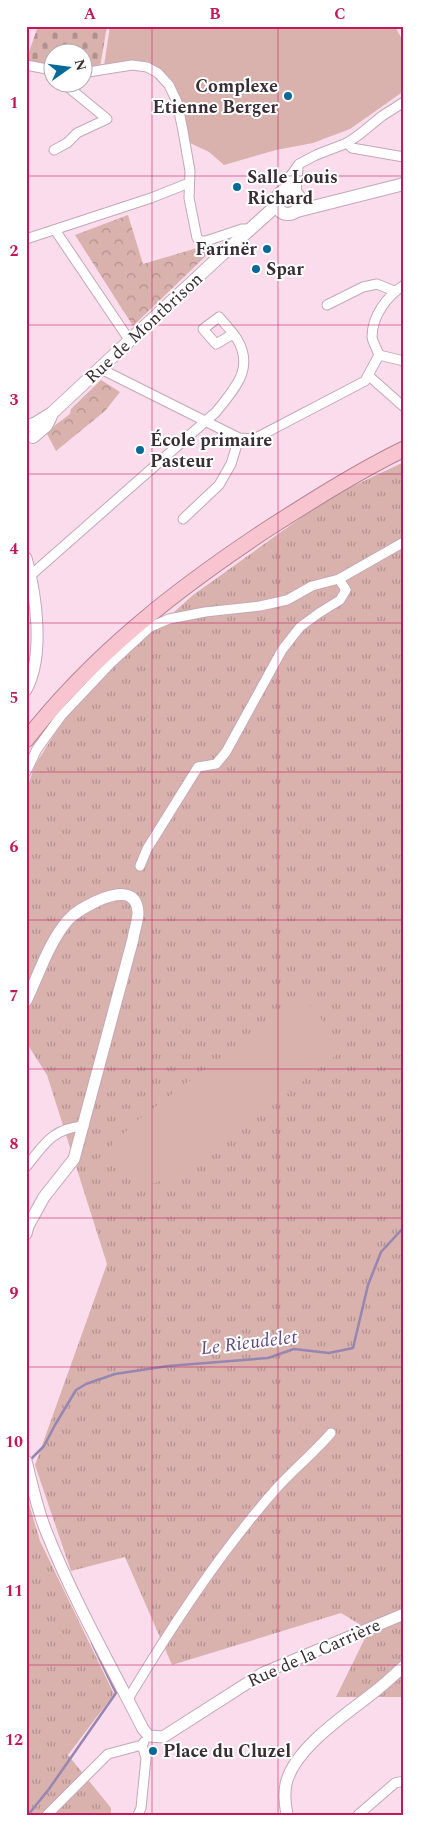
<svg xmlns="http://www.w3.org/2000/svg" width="430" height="1841" viewBox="0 0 430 1841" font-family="Spectral,serif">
  <defs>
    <pattern id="grass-tufts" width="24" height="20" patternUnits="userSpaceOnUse" patternTransform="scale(1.25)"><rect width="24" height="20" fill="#d9b2ae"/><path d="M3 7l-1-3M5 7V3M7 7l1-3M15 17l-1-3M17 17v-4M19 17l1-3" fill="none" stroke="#b1918e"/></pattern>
    <pattern id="forest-crowns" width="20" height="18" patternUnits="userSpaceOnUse" patternTransform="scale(1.25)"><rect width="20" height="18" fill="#d9b2ae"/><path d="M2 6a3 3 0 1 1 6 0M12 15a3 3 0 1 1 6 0" fill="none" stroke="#b1918e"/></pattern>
    <pattern id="cemetery-stones" width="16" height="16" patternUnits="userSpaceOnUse" patternTransform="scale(1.25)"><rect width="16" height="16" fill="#d9b2ae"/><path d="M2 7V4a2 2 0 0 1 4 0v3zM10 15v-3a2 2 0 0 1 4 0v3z" fill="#b1918e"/></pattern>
  </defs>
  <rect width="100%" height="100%" fill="#fadced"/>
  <!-- grass -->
  <g fill="url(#grass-tufts)">
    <polygon points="404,462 404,1697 336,1697 369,1630 341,1613 172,1665 125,1557 71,1571 35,1465 107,1264 47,1075 26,1042 26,792 34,767 63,720 122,659 193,595 330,497"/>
    <polygon points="26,1494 40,1541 114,1694 68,1755 111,1808 111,1815 26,1815"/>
  </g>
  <!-- forest -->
  <g fill="url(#forest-crowns)">
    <polygon points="128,215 143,264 197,248 212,250 133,326 75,235"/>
    <polygon points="101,380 120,392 105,411 56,451 46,432 70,414 71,409"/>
  </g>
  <!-- cemetery -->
  <polygon fill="url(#cemetery-stones)" points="38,26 107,26 100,67 83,68 82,52 52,52 52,66 26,61"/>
  <!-- garden -->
  <g fill="#d9b2ae">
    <polygon points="110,26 395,26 404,43 404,91 350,129 313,143 276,150 224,165 209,152 190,143 180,100 160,70 104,66"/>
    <polygon points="302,996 345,1048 207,1157 183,1173 149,1185 98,1159 135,1122"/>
  </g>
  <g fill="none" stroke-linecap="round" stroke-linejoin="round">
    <!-- stream -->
    <g stroke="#9686b2" stroke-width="2.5">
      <polyline points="30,1460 44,1446 55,1425 76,1390 86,1384 115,1374 168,1366 268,1358 294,1349 329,1353 353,1348 368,1285 381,1252 404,1227"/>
      <polyline points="28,1815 49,1789 116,1693 92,1643"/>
    </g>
    <defs>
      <g id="minor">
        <polyline points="26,65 52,70"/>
        <polyline points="82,73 132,65 147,67 158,73 169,85 177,102 183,131 190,171 189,198 197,238 201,241 206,241 242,229 252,229"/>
        <polyline points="347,143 352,148 404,157"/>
        <polyline points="54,150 67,143 77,133 107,119 62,82"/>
        <polyline points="285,190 289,178 299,164 316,155 347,143 360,134 382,116 404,102"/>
        <polyline points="296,192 298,167"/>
        <polyline points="55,230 130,341"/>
        <polyline points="26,239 151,198 189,183"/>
        <polyline points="327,305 363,287 377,284 394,291"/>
        <path d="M379 355C377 349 373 343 372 337 372 316 387 296 404 285"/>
        <polyline points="379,355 404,361"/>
        <polyline points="101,369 239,438 254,439 365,381 379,355"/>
        <polyline points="369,376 404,407"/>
        <polyline points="183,519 219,485 231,464 239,438"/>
        <path d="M31 575 216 412C234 389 255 369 237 339 232 331 225 324 219 317L203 329 216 344 233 334"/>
        <polyline points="26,772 37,749 61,716 111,663 150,627 169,619 205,612 260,606 287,600 312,586 339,579 404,542"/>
        <polyline points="140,866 147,849 198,767 216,764 226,752 282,650 300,627 319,613 340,600 346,590 339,579"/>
        <path d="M26 1167C44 1144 53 1128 84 1126"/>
        <path d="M128 1699C172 1626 219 1554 275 1490 293 1470 314 1453 331 1433"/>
        <polyline points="47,1815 108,1754 142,1745"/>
        <polyline points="138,1815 141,1808 146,1758 142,1745 144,1742"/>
        <polyline points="358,1815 395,1783 404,1781"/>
      </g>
      <g id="tertiary">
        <path d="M26 558C36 594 45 655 26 690"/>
        <path d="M26 1001C39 974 49 942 68 920 76 911 87 906 97 901 113 894 137 887 138 913 138 921 134 931 133 939L74 1159 44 1197 28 1226 26 1234"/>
        <path d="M26 1461C32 1484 37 1509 46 1531 73 1599 110 1664 143 1729L149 1736 163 1737 263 1673 404 1614"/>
        <path d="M287 1815C285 1805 284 1794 286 1784 294 1747 350 1712 378 1689 387 1682 395 1674 404 1666"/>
      </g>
      <g id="secondary">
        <circle cx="288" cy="202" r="12"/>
        <polyline points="297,211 404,184"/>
        <polyline points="28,426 36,423 52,413 217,259 276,206"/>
        <polyline points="33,437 46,426 51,416"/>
      </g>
      <path id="trunk" d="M26 740C94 653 178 588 269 528 313 500 357 472 404 449"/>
    </defs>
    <!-- minor casing -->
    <use href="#minor" stroke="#c4a7b7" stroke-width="11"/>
    <!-- tertiary casing -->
    <use href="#tertiary" stroke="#c4a7b7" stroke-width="13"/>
    <!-- secondary casing -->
    <use href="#secondary" stroke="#c4a7b7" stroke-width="14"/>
    <!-- trunk casing -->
    <use href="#trunk" stroke="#b48692" stroke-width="17"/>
    <!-- minor -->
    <use href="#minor" stroke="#fff" stroke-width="9"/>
    <!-- tertiary -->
    <use href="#tertiary" stroke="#fff" stroke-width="11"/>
    <!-- secondary -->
    <use href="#secondary" stroke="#fff" stroke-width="12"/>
    <!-- trunk -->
    <use href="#trunk" stroke="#f8c4d0" stroke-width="15"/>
  </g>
  <!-- grid -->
  <path fill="none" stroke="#c2185b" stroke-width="1" stroke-opacity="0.55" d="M152 26V1815M278 26V1815M26 176H404M26 325H404M26 474H404M26 623H404M26 772H404M26 920H404M26 1069H404M26 1218H404M26 1367H404M26 1516H404M26 1665H404"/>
  <!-- markers -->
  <g fill="#066a98" stroke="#fff" stroke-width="2">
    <circle cx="288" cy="96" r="5"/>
    <circle cx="237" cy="187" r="5"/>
    <circle cx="267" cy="249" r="5"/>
    <circle cx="256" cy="269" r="5"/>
    <circle cx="140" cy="450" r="5"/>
    <circle cx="153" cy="1751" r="5"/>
  </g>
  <g text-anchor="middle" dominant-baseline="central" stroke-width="4" stroke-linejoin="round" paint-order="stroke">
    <!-- poi labels -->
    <g font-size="18" font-weight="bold" fill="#392e34" stroke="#fff" text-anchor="start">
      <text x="278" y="86" text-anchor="end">Complexe<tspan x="278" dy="21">Etienne Berger</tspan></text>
      <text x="247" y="177">Salle Louis<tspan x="247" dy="21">Richard</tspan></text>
      <text x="257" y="249" text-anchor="end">Farinër</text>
      <text x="266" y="269">Spar</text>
      <text x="150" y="440">École primaire<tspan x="150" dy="21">Pasteur</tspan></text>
      <text x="163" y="1751">Place du Cluzel</text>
    </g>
    <!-- street labels -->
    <g font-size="18" fill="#392e34" stroke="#fff">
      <text transform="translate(144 328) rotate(-43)">Rue de Montbrison</text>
      <text transform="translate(314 1653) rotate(-24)">Rue de la Carrière</text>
    </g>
    <!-- water labels -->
    <g font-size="19" font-style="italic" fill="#604984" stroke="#fff">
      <text transform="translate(249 1343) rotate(-7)">Le Rieudelet</text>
    </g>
  </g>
  <!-- border -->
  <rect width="430" height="1841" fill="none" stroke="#ffffff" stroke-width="55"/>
  <!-- north arrow -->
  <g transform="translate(68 68) rotate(76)"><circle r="24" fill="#ffffff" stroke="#b0abae"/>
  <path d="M0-4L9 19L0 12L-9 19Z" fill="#066a98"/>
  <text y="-8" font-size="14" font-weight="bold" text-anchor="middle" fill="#392e34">N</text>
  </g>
  <rect x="28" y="28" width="374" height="1786" fill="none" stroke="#c2185b" stroke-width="2"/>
  <g font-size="16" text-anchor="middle" font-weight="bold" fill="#c2185b">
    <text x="90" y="19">A</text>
    <text x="215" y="19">B</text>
    <text x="340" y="19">C</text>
    <text x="14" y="108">1</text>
    <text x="14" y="256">2</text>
    <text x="14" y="405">3</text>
    <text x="14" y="554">4</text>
    <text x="14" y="703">5</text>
    <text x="14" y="852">6</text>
    <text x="14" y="1001">7</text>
    <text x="14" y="1149">8</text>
    <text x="14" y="1298">9</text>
    <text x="14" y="1447">10</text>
    <text x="14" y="1596">11</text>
    <text x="14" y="1745">12</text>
  </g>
</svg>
